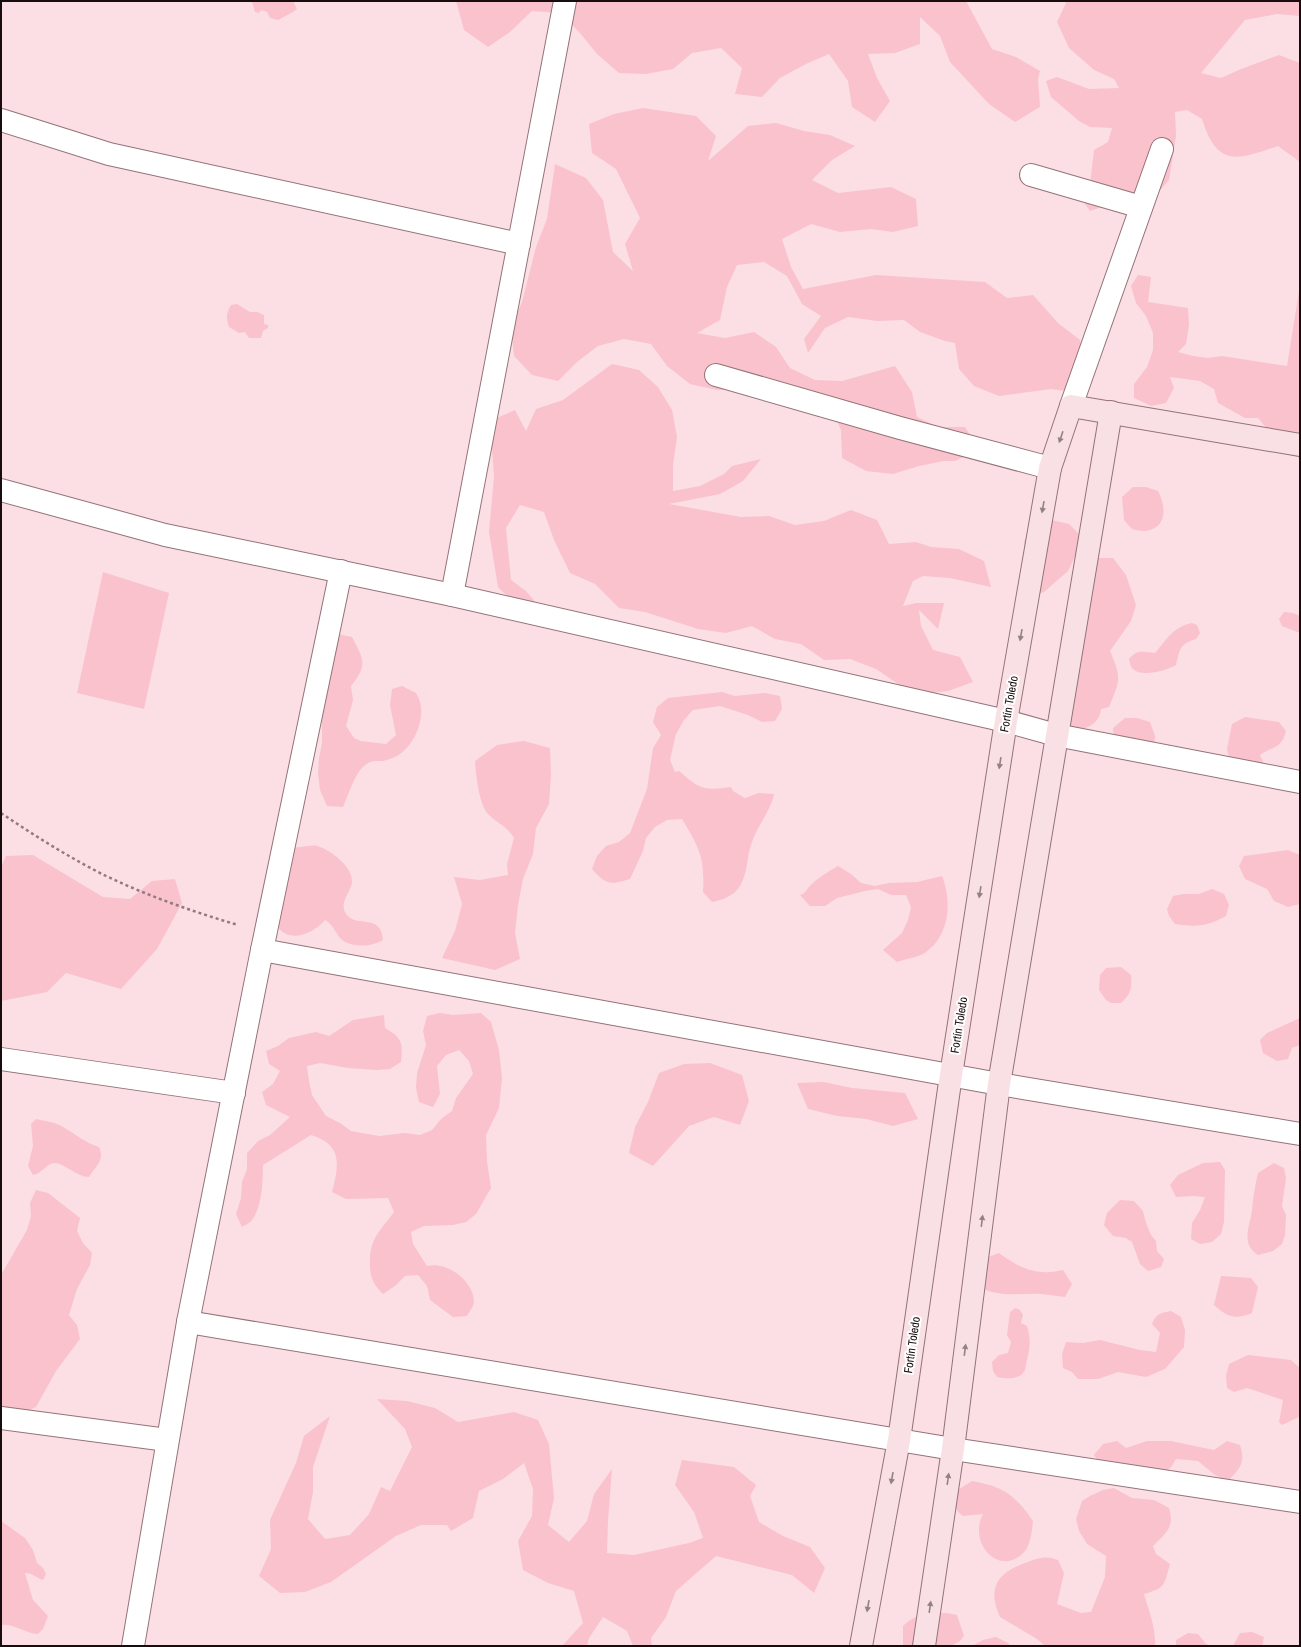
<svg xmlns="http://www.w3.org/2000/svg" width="1301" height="1647" viewBox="0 0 1301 1647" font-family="'Archivo Narrow',sans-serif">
  <rect width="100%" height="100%" fill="#fcdfe4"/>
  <!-- green -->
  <g fill="#fac2cc">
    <polygon points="255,1 293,1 297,9 293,12 278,20 270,18 267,12 261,10 259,13 255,12 252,2"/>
    <polygon points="456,1 966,1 992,49 1016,57 1040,71 1038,79 1040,107 1015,122 989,104 950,62 940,36 920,17 920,44 895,53 868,54 877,78 890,101 875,122 852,107 848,81 829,54 806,64 780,78 762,97 735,94 742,68 721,48 692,53 673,69 646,74 619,73 597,54 580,33 560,13 532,11 510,32 488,47 464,30"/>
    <path d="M1067 1H1300V16L1277 14 1245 20 1201 73 1221 78 1241 69 1279 55 1300 63V162L1278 146C1238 160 1217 168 1202 119L1187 110 1175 112 1176 136 1169 180 1157 194 1111 204 1090 211 1083 201 1090 184 1094 150 1108 142 1112 128 1090 127 1079 121 1051 97 1046 81 1057 77 1089 89 1119 88 1114 79 1094 70 1069 48 1057 22Z"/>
    <polygon points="643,108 696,116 716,136 708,161 748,126 776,123 804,131 830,135 855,146 832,160 812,180 838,193 891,187 916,199 918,226 893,232 871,229 840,232 811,224 782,239 791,267 803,289 876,275 985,282 1007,298 1033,295 1058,323 1080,340 1085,366 1080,393 1051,389 999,396 974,386 959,369 955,343 945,341 920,332 904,320 877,321 848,317 825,328 808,353 804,339 821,316 802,304 787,276 764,262 737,265 727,287 720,320 697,333 725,338 754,332 776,347 790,368 815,380 842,381 895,366 912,392 917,417 938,427 965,427 979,449 955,461 944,461 919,466 893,474 866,471 842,458 841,430 829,404 746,390 717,390 690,384 667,366 651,344 624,339 598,346 577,362 558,381 532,375 514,356 511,328 522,302 536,247 547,219 555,164 586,178 603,200 613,252 633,271 625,244 640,218 616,169 592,153 589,124 614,114"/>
    <polygon points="1138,275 1151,277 1148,302 1188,308 1189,325 1186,344 1178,352 1193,356 1208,358 1222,356 1287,366 1300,285 1300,458 1289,455 1258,418 1245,418 1218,403 1214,389 1200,381 1170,377 1174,388 1166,403 1151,406 1134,398 1134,384 1147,367 1153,350 1153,333 1146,316 1136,303 1131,286"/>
    <path d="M237 304 250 312H257L264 315V324L268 325V328L263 331 261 338H249L245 332 239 333 229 327C226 318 226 313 231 305Z"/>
    <polygon points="612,364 639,370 658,387 672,410 677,437 673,465 673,491 700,486 724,474 732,466 761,459 743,481 720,494 669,504 741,517 769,516 795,525 824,521 851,510 877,520 889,544 916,542 931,547 959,549 984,561 991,587 950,578 923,576 913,581 903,606 916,603 944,603 938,629 919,610 921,626 933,650 960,657 973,682 948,691 922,694 898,684 876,669 850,659 824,660 801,644 775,639 752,626 726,633 698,629 645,612 619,608 595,584 570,573 554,540 544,512 520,505 506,528 511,580 526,591 543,611 517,606 498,587 489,532 494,476 490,421 515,410 526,431 536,409 563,400"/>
    <path d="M1133 487H1146L1158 491C1166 506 1168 528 1145 531 1141 531 1136 530 1132 529L1124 520 1122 497Z"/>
    <polygon points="1051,520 1069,524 1079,534 1079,548 1068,571 1044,592 1035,595 1024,542 1030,528"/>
    <path d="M1097 558H1113L1126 575 1136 605 1131 621 1110 651C1122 679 1120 680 1109 707L1101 709C1100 721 1090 729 1078 729 1073 729 1067 726 1063 724Z"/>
    <polygon points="103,572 169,593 144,709 77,693"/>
    <polygon points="1284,612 1293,613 1300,616 1300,633 1282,626 1279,619"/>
    <path d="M1192 623 1197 625 1200 633 1196 639C1179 644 1180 650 1176 665 1166 671 1140 678 1132 668 1130 666 1130 662 1129 659 1137 649 1143 652 1155 653 1167 639 1173 627 1192 623Z"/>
    <path d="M333 633 352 637C364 660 368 665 351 686L353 700 346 726 354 738 361 741 386 744 396 735 390 705 392 689 402 686 416 693C418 697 421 702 421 707 423 728 409 755 387 760 377 763 374 758 364 766 355 773 348 796 343 807L327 806 320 790 318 774 319 758 322 743V712Z"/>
    <path d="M722 692 735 696 765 693 780 696 782 709 775 721 762 722 748 715 720 706 693 710 684 720 676 734 670 760 675 772 679 771C700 789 703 791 731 787L733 791 745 798 759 793 774 794C770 813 756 827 751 845 746 860 748 877 737 890 731 897 721 900 712 902L703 892C705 858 699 847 682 819L667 820 655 827 646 838 643 851 630 879C610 885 606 885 592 869L597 856 606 846 619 842 630 833 647 789 653 748 661 735 653 722 657 707 668 698Z"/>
    <path d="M1245 717 1279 722 1286 731C1282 749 1273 746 1260 755L1263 762 1261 766 1229 758 1227 749 1232 724Z"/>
    <polygon points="1125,718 1137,718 1150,722 1155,736 1154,749 1137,762 1124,760 1115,751 1113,728"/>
    <path d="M524 741 550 748 551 775 549 804 536 828 533 854 523 879 518 905 515 933 520 959 495 970 442 958 455 931 462 904 454 877 480 880 508 875 507 864 514 838C507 826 498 824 489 815 479 806 476 775 475 761L497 745Z"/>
    <path d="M308 846C311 846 315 845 317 846 331 850 353 867 352 882 351 892 340 901 345 912 354 930 381 911 383 940 372 947 351 948 341 939 335 933 334 925 325 920 312 935 287 945 275 923L293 848Z"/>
    <polygon points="1288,850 1300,855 1300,904 1288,907 1274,901 1267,889 1245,879 1239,866 1244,856"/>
    <polygon points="33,855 103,897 130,899 152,881 175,879 182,903 157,949 121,989 66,973 47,992 1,1001 1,867 6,856"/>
    <path d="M838 866 851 874 861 883 875 886 889 883 917 882 942 876C952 901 950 935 926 952 921 957 904 959 897 962L883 950 902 933 908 920 911 907 906 895H891L878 889 865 891 837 898 825 906H810L800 895C804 894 806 891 809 887 817 878 828 872 838 866Z"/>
    <path d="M1212 889 1224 894 1229 905 1226 916C1206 927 1196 927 1175 924L1169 916 1167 909 1173 896 1184 894H1199Z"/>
    <path d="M1121 967 1131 975C1132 989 1131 993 1121 1003H1111L1106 1000 1099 990 1100 975 1106 968Z"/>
    <path d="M440 1013 453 1015 481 1013 491 1022 499 1050 502 1078 499 1108 486 1135 487 1161 491 1188 476 1214 466 1222 453 1225 424 1226 411 1232 413 1244 427 1266C447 1261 474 1281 474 1302 474 1306 469 1312 467 1316L453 1317 430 1300 427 1286 418 1275 405 1276 395 1286 383 1294C373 1284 370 1278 370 1264 369 1239 380 1231 394 1212L388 1198 346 1199 332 1192C339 1165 343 1145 311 1135L263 1165C263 1180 262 1208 252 1220 250 1223 245 1225 242 1227L236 1214 241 1198 242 1182 247 1169V1153L258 1141 270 1135 290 1117 266 1105 262 1092 273 1084 280 1071 269 1064 266 1051 278 1046 289 1038 316 1032 329 1036 353 1020 384 1015 385 1028C402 1038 403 1042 401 1062L390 1069 377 1070 348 1068 320 1063 307 1066 309 1081 312 1095 326 1116 340 1123 351 1131 379 1136 405 1133 420 1135 432 1130 441 1119 452 1111 456 1098 473 1074 469 1061 459 1050 446 1055 437 1066 440 1094 433 1107 419 1102 416 1088 417 1073 426 1045 423 1031 427 1016Z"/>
    <polygon points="1300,1018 1300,1045 1292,1048 1288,1059 1277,1061 1263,1053 1260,1040 1267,1033"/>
    <polygon points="710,1063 742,1075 749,1101 740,1125 714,1117 689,1126 653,1166 629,1153 635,1127 648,1102 659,1073 684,1064"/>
    <polygon points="824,1082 852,1088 905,1093 918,1119 893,1126 866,1119 837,1116 808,1109 797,1083"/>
    <path d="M36 1119C45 1121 55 1122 63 1127 77 1135 84 1142 99 1147 105 1160 96 1166 89 1177 76 1177 65 1163 54 1163 46 1164 43 1173 33 1175L28 1166 33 1146 31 1124Z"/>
    <polygon points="1220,1162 1225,1170 1224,1222 1221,1234 1212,1242 1200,1244 1191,1239 1192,1223 1200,1210 1205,1197 1193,1196 1176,1197 1170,1185 1178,1175 1203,1163"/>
    <path d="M1274 1163 1284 1168 1286 1178 1282 1206 1286 1215 1285 1235 1282 1244 1273 1251 1258 1255C1240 1244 1250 1226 1252 1210 1253 1197 1255 1186 1258 1173Z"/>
    <polygon points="36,1190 48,1193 80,1218 77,1231 83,1243 92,1253 90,1265 77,1289 69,1315 77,1325 80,1339 56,1371 36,1407 23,1413 1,1412 1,1275 27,1230 31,1216 30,1203"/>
    <polygon points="1120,1200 1134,1201 1143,1211 1146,1223 1151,1235 1156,1241 1157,1251 1164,1259 1161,1267 1148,1271 1140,1264 1132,1242 1126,1238 1113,1236 1104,1225 1107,1213"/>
    <path d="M999 1253C1011 1262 1027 1272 1043 1272 1050 1273 1057 1271 1063 1270L1072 1284 1065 1297C1057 1296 1050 1295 1042 1294 1019 1293 999 1298 977 1286L983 1259Z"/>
    <path d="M1221 1276 1251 1278 1258 1287 1252 1313C1235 1320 1227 1317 1214 1305Z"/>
    <path d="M1015 1308 1020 1310 1023 1315 1021 1323 1027 1326C1031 1339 1030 1348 1027 1360 1026 1363 1026 1367 1025 1370 1020 1380 1006 1379 997 1377L993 1371 992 1362 999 1355 1008 1353 1011 1342 1007 1335 1010 1312Z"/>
    <path d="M1171 1311 1181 1317 1185 1330 1184 1347 1165 1369 1146 1377 1118 1372 1098 1379H1078L1072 1372 1063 1368 1062 1354 1066 1342 1083 1343 1100 1340 1140 1350 1156 1352 1160 1333 1152 1324C1156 1314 1160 1313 1171 1311Z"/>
    <polygon points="1248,1355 1291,1360 1300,1368 1299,1417 1282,1425 1279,1422 1283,1400 1247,1388 1234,1392 1227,1388 1226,1376 1229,1364"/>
    <polygon points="377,1399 407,1401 435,1408 458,1422 514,1412 538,1420 549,1444 554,1498 548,1525 569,1542 587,1521 594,1494 612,1469 608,1521 607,1553 634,1555 689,1543 703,1538 694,1512 675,1485 682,1460 734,1467 756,1485 750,1496 759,1522 783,1536 810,1547 825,1568 814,1593 792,1575 716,1556 676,1591 666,1617 651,1638 652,1646 633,1646 627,1631 603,1617 589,1638 587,1646 562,1646 583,1623 574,1591 548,1583 523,1570 518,1541 532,1516 533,1489 524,1463 503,1479 479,1491 473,1518 451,1531 447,1525 421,1525 396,1536 331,1582 305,1592 280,1593 259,1576 271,1549 270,1520 296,1463 304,1436 330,1416 313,1467 313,1492 308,1519 325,1539 350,1535 369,1514 381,1487 390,1491 412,1447 405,1429"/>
    <path d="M1117 1441 1126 1448 1147 1441H1171L1214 1450 1227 1441 1240 1445C1246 1463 1240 1468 1228 1481L1215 1475 1198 1461 1176 1459 1172 1466 1166 1472 1098 1461 1094 1455 1103 1444Z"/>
    <path d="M972 1481C1004 1487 1014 1494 1033 1521 1032 1530 1031 1543 1025 1551 1001 1579 967 1544 983 1514L963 1516C953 1509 954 1502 956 1491Z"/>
    <path d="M1114 1488 1132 1498 1154 1500 1169 1508C1175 1527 1166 1533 1153 1546L1156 1554 1170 1564C1164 1585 1166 1588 1144 1594 1149 1611 1156 1628 1155 1646H1045L1037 1639 1000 1617C987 1588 997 1573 1025 1563 1038 1558 1045 1555 1058 1560L1064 1573 1057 1604 1081 1613 1091 1612 1105 1577 1106 1556 1087 1544 1079 1531 1076 1519 1082 1501 1090 1496 1103 1490Z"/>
    <path d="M1 1521 25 1538 33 1550 37 1563 43 1568 46 1574 43 1580C36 1578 33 1573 25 1573L33 1600 48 1616 43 1629 38 1634C25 1634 15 1623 1 1625Z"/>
    <path d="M947 1613 957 1615 964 1636 960 1641 951 1646H903V1626C916 1613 930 1613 947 1613Z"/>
    <polygon points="1252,1632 1264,1637 1262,1646 1233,1646 1240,1633"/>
    <polygon points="1188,1633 1198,1634 1205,1643 1210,1646 1176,1646 1176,1640"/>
    <polygon points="996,1637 1008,1643 1011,1646 972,1646 983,1640"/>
  </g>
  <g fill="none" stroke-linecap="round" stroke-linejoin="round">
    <defs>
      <g id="street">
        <polyline points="1,120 109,154 519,244"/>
        <polyline points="1031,175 1141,207"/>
        <polyline points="716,375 900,428 1050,468"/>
        <polyline points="1071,406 1162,149"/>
        <polyline points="1,490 165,535 452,595 1006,721 1056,735 1300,782"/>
        <polyline points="452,595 565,1"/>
        <polyline points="262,950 999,1084 1300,1134"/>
        <polyline points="1,1059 234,1093"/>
        <polyline points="188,1322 953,1449 1300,1502"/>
        <polyline points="1,1418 167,1440"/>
        <polyline points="133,1646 188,1322 262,950 341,571"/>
      </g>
      <g id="secondary">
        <polyline points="861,1646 899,1440 951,1075 1006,721 1050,468 1071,406 1300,445"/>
        <polyline points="924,1646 953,1449 999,1084 1111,412"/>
      </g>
    </defs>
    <!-- street casing -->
    <use href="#street" stroke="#937378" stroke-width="24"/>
    <!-- secondary casing -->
    <use href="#secondary" stroke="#937378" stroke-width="24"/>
    <!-- path -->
    <path stroke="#907b7f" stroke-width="2.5" stroke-dasharray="3 3" stroke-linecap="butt" d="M1 813C35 836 70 858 106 876 148 896 194 912 238 925"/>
    <!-- street -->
    <use href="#street" stroke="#fff" stroke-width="22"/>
    <!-- secondary -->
    <use href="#secondary" stroke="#f8e0e4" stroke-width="22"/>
  </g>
  <!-- one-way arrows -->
  <defs><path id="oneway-solid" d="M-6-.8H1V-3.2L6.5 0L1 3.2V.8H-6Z"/></defs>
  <g fill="#938184">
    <use href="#oneway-solid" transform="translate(1061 437) rotate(109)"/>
    <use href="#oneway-solid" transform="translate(1043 507) rotate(100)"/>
    <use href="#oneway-solid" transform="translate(1021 635) rotate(100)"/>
    <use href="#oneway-solid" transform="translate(1000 763) rotate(99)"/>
    <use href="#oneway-solid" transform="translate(980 892) rotate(99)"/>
    <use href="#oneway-solid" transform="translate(982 1221) rotate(-83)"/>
    <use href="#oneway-solid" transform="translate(965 1350) rotate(-83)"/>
    <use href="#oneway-solid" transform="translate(892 1478) rotate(100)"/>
    <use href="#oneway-solid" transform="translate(948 1479) rotate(-82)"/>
    <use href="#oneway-solid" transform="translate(868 1606) rotate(100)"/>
    <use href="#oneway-solid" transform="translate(930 1607) rotate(-82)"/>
  </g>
  <g text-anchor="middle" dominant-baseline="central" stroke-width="4" stroke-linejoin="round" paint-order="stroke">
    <!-- street labels -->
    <g font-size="12" fill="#180c0e" stroke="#fff">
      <text transform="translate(1009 704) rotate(-80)">Fortín Toledo</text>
      <text transform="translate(959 1025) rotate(-81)">Fortín Toledo</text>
      <text transform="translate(912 1345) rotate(-82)">Fortín Toledo</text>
    </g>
  </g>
  <!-- border -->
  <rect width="1301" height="1647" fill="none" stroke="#180c0e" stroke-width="4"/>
</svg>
